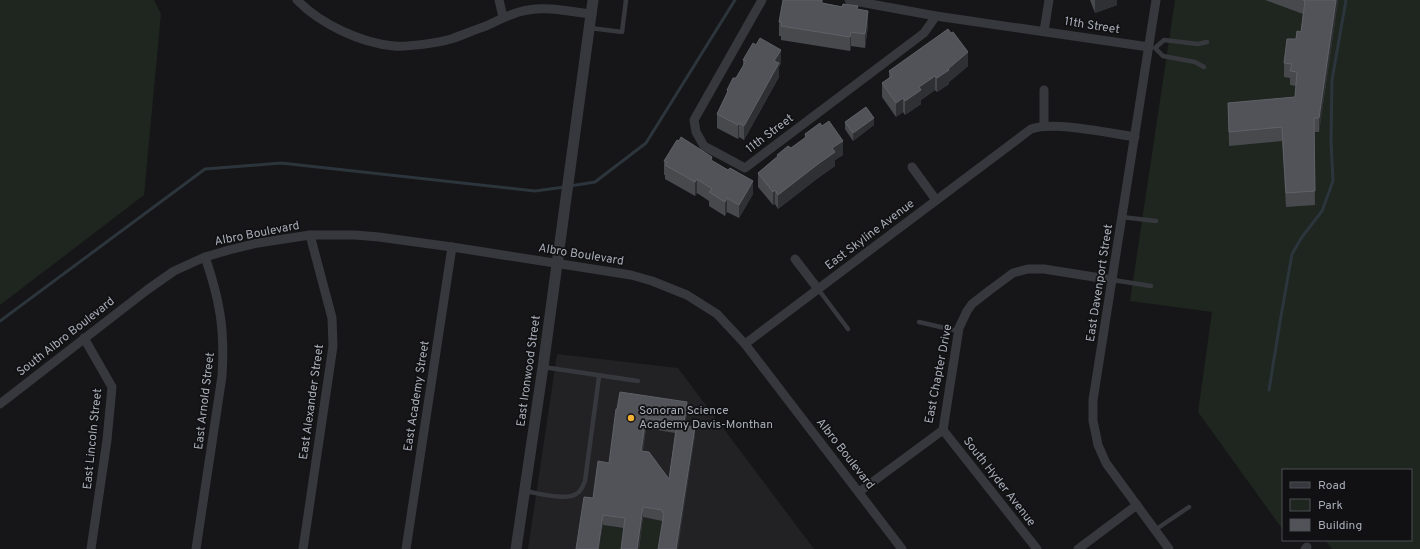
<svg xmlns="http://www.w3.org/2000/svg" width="1420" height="549" viewBox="0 0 1420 549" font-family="Overpass,sans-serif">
  <rect width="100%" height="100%" fill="#161618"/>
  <!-- built -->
  <polygon fill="#222225" points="557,354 678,368 814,549 528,549"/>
  <!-- green -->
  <g fill="#1e261f">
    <polygon points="0,0 154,0 161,14 144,195 0,305"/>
    <polygon points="1175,0 1420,0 1420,549 1332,549 1325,540 1411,540 1411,470 1283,470 1283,530 1198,412 1212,312 1130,301"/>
    <polygon points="641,518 662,521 664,523 660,549 639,549 642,525"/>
    <polygon points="603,525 625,529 622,549 599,549"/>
  </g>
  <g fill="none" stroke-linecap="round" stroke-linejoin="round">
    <!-- stream -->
    <g stroke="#2c353c" stroke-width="3">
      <polyline points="570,186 595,182 646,143 735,0"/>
      <polyline points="0,321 205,169 281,163 535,191 565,187"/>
      <polyline points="1269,390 1281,316 1292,254 1302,237 1322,211 1333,181 1331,140 1332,80 1346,0"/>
    </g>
    <!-- service -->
    <g stroke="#37383d" stroke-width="4.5">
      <polyline points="590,28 622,32 626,0"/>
      <polyline points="1204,67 1195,62 1163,56 1155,48 1164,40 1198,44 1207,42"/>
      <polyline points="1122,217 1156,221"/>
      <polyline points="1113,280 1151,286"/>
      <polyline points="818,289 848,329"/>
      <polyline points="919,322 958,331"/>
      <polyline points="543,367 638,381"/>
      <path d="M525 491C538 493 566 501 576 494 581 492 583 486 585 481L599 377"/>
      <polyline points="1155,530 1189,507"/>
    </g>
    <!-- minor -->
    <g stroke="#37383d" stroke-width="9">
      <path d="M297 0C320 24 361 43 394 46 408 47 438 43 451 39 463 35 474 30 486 26 499 20 513 12 528 10 549 6 571 12 592 14"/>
      <polyline points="499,0 503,17"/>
      <polyline points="762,0 694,120 696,132 704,146 745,168 924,33 936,16"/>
      <polyline points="849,0 936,16 1149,47"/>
      <polyline points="1156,0 1093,400 1093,421 1096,435 1098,445 1106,463 1169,549"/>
      <polyline points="1044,31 1049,0"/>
      <polyline points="1044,90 1044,126"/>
      <polyline points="912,167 936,200"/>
      <polyline points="795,259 818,289"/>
      <polyline points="84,338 112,387 107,440 91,549"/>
      <path d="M745 344 1031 129C1055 121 1108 133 1135 137"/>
      <polyline points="0,404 147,290 174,271 205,257 229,250 258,243 310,235 355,235 379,237 452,247 631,275 652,281 687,295 717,314 745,344 902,549"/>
      <polyline points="943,430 1037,549"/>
      <polyline points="859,492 943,430 959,328 967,311 972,304 990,290 1013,273 1028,269 1044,269 1113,280"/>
      <path d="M196 549 222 376C225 330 220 300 205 257"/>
      <polyline points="303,549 333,346 332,318 310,235"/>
      <polyline points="406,549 452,247"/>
      <polyline points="1078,549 1137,505"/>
      <polyline points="1305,549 1307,547"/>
    </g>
    <!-- tertiary -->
    <polyline stroke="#37383d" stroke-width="11" points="516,549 543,367 593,0"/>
  </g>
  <!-- wall -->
  <g fill="#47494d" fill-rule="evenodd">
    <polygon points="1090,0 1117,0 1117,5 1095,13"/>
    <polygon points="1265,0 1338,0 1319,132 1314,132 1315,205 1286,207 1282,141 1229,146 1228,103 1295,97 1296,86 1290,85 1290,78 1284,77 1284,63 1296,39 1301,32 1303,14"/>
    <polygon points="822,3 858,9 868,25 865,48 851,46 850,51 781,40 781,36 779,36 779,22"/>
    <polygon points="743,60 781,63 779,67 779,77 744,140 739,137 738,139 717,128 717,114 727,94 727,90 736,78 743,66"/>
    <polygon points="968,66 949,82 949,84 937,92 935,90 921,100 921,104 905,115 903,112 896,117 882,97 882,83 889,78 889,71"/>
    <polygon points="845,122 874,125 853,141 845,129"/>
    <polygon points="805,134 843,155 835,160 835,166 818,178 778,209 775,204 773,205 758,187 758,173 777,157 777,155 791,148 805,138"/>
    <polygon points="664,161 712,161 753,194 739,218 727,212 725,216 709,206 709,201 697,193 695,196 665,179 665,175 664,175"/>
    <path d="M617 409 687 412 685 425 695 437 662 523V521L643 517 639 549H621L624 528 603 525 593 498 609 463ZM646 428 675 433 669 479 643 451Z"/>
  </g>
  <!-- shaded-wall -->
  <g fill="#2f3033">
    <polygon points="1095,0 1117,0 1117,5 1095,13"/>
    <polygon points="1336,0 1338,0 1319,132 1319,118"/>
    <polygon points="868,11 868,25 865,48 865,34"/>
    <polygon points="851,32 851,46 850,51 850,37"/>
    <polygon points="781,50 781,63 779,67 779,77 744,140 744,126 774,61"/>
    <polygon points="968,52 968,66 949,82 949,84 937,92 937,78 948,69"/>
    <polygon points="935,76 935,90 921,100 921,104 905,115 905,101 919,87"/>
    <polygon points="903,98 903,112 896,117 896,103"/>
    <polygon points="874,118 874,125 853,141 853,133"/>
    <polygon points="739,123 739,137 738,139 738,125"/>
    <polygon points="843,141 843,155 835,160 835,166 818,178 778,209 778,195 832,148"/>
    <polygon points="697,179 697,193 695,196 695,182"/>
    <polygon points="753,181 753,194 739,218 739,205"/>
    <polygon points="775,190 775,204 773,205 773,192"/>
    <polygon points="727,198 727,212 725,216 725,202"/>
    <polygon points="687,402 687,412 684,434 684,423"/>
    <polygon points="646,418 646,428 641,462 641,451"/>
    <polygon points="695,427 695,437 678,549 676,549"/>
    <polygon points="643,507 643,517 639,549 637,549"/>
    <polygon points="603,515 603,525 599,549 598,549"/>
  </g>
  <!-- building -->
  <g fill="#525359" stroke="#5f6168">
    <polygon points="783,0 822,0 822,3 842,7 843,4 858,6 857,9 868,11 865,34 851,32 850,37 781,26 782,22 779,22"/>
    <polygon points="1303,0 1336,0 1319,118 1314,118 1315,191 1286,193 1282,127 1229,132 1228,103 1295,97 1297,72 1290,71 1292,64 1284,63 1287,39 1296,39 1297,31 1301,32 1305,1"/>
    <polygon points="948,29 951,33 953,32 968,52 948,69 949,70 937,78 935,76 919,87 921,90 905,101 903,98 896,103 882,83 892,76 889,71"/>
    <polygon points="760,38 781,50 774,61 779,63 744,126 739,123 738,125 717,114 728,91 727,90 733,78 736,78 746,61 743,60 753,43 756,45"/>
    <polygon points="866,107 874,118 853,133 845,122"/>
    <polygon points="829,121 843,141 832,148 835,152 818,164 778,195 775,190 773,192 758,173 778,156 777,155 788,146 791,148 806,137 805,134 820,123 822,126"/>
    <polygon points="681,137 712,157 711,160 728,170 730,168 753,181 739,205 727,198 725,202 709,192 712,189 697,179 695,182 665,165 667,162 664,161 677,140 679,141"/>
    <polygon points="620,392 687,402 684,423 646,418 641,451 649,452 669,479 677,424 695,427 676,549 658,549 664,513 662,512 662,510 643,507 637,549 621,549 625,518 603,515 598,549 576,549 584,497 593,498 598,461 609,463 616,409 617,409"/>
  </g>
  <!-- markers -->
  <circle fill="#f2b134" stroke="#111113" stroke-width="1.5" cx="631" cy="418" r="4"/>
  <g text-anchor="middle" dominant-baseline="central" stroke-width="3.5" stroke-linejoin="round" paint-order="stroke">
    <!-- street labels -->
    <g font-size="12" fill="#a8adb8" stroke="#111113">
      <text transform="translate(1092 26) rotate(9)">11th Street</text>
      <text transform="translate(770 134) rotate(-37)">11th Street</text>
      <text transform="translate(257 234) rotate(-11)">Albro Boulevard</text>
      <text transform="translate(870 235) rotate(-37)">East Skyline Avenue</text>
      <text transform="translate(581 255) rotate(9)">Albro Boulevard</text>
      <text transform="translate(1100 283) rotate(-81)">East Davenport Street</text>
      <text transform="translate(66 337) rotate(-38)">South Albro Boulevard</text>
      <text transform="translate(529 371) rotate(-82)">East Ironwood Street</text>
      <text transform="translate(939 374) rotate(-79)">East Chapter Drive</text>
      <text transform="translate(417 396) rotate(-81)">East Academy Street</text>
      <text transform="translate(205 401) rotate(-83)">East Arnold Street</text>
      <text transform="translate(312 402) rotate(-82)">East Alexander Street</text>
      <text transform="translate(93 439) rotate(-84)">East Lincoln Street</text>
      <text transform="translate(845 454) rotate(52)">Albro Boulevard</text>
      <text transform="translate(999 482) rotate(52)">South Hyder Avenue</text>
    </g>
    <!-- poi labels -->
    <g font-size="12" fill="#a8adb8" stroke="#111113" text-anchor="start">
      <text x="639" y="411">Sonoran Science<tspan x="639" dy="14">Academy Davis-Monthan</tspan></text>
    </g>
  </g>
  <!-- legend -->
  <rect x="1282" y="469" width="130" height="72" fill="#111113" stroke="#4d4f55"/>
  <rect x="1290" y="482" width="20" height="6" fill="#37383d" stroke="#4d4f55"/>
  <text x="1318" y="489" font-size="12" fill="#a8adb8">Road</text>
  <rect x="1290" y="499" width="20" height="12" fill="#1e261f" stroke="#4d4f55"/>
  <text x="1318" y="509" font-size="12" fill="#a8adb8">Park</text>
  <rect x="1290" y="519" width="20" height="12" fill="#525359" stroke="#4d4f55"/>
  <text x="1318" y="529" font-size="12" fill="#a8adb8">Building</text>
</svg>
